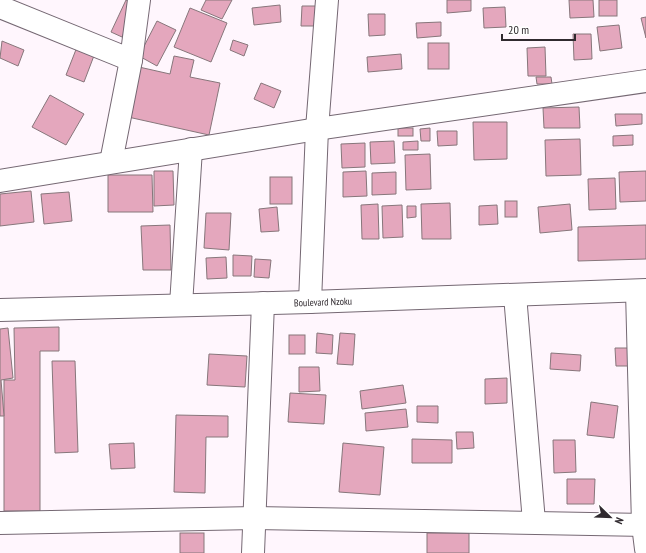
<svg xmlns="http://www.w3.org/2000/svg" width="646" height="553" viewBox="0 0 646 553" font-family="'PT Sans Narrow',sans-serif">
  <rect width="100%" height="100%" fill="#fff6fd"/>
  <!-- building -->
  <g fill="#e4a7bd" stroke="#87767b">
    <polygon points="126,0 137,6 122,37 111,32"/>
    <polygon points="206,0 232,0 222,19 201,10"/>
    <polygon points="447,0 471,0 471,11 447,13"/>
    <polygon points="569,0 593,0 594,17 570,18"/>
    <rect x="599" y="0" width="18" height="16"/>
    <polygon points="280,5 281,22 254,25 252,8"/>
    <polygon points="302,6 316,6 315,26 301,26"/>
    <polygon points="505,7 506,27 484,28 483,8"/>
    <polygon points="190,8 227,23 211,62 174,47"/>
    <polygon points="368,14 385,14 385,35 369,36"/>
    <polygon points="646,17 646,38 641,18"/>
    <polygon points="157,21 176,30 157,66 139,56"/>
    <polygon points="441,22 441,36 417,38 416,23"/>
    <polygon points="619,25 622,48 600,51 597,27"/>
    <polygon points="573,34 591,34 592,59 574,60"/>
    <polygon points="233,40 248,45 244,56 230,50"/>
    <polygon points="2,41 24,50 18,66 0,58"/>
    <rect x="428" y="43" width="21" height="26"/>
    <polygon points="77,47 95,53 84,82 66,75"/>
    <polygon points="545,47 546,76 528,76 527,48"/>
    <polygon points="401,54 402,69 368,72 367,57"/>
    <polygon points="174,56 194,60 190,77 220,83 209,135 128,117 139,67 170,74"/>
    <polygon points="536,77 551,77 552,84 537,84"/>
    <polygon points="261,83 281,91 274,108 254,99"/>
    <polygon points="50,95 84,114 66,145 32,127"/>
    <polygon points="579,107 580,128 544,128 543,108"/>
    <polygon points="615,114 642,114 642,124 616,126"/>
    <polygon points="473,122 507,122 507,159 474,160"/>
    <rect x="398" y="128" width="15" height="8"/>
    <polygon points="430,128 430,141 421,141 420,129"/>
    <polygon points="437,131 457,131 457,145 438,146"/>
    <polygon points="633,135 633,145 613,146 613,136"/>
    <polygon points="580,139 581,175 546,176 545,140"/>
    <polygon points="394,141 395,163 371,164 370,142"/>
    <polygon points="418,141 418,150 403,150 403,142"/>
    <polygon points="365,143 365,167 342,168 341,144"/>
    <polygon points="430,154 431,189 406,190 405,155"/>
    <polygon points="154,171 173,171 174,205 154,206"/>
    <polygon points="366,171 367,196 343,197 343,172"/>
    <polygon points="646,171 646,201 620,202 619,172"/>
    <polygon points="396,172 396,194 372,195 372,173"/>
    <polygon points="108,175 152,175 153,212 108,212"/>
    <rect x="270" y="177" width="22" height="27"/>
    <polygon points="615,178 616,209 589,210 588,179"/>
    <polygon points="31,191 34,222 0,226 0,194"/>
    <polygon points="69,192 72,221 44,224 41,194"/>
    <rect x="505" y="201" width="12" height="16"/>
    <polygon points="450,203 451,239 422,239 421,204"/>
    <polygon points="378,204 379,239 362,239 361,205"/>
    <polygon points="570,204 572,230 540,233 538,207"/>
    <polygon points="402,205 403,237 383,238 382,206"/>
    <polygon points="497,205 498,224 479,225 479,206"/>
    <polygon points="407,206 416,206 416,217 407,218"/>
    <polygon points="277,207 279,231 261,232 259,209"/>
    <polygon points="206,213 231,213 229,250 204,248"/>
    <polygon points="170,225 171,270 143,270 141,226"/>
    <polygon points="646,225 646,259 578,261 578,227"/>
    <polygon points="233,255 252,256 251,276 233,276"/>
    <polygon points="226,257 227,278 207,279 206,258"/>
    <polygon points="255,259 271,260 269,278 254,277"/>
    <polygon points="59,327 59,351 40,351 40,511 4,511 4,380 15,380 14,328"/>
    <polygon points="8,328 13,378 1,380 4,416 0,416 0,329"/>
    <polygon points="317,333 333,335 332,354 316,353"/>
    <polygon points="340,333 355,334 353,365 337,364"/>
    <rect x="289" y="335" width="16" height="19"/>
    <polygon points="615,348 634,348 635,366 616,366"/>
    <polygon points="551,353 581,355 580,371 550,369"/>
    <polygon points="209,354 247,356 245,387 207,385"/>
    <polygon points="52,361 75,361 78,452 55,453"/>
    <polygon points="299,367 319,367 320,391 299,392"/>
    <polygon points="507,378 507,403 485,404 485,379"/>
    <polygon points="403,385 406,403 362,409 360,391"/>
    <polygon points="290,393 326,395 324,424 288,422"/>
    <polygon points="591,402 618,406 614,438 587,435"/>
    <polygon points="417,406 438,406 438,423 417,422"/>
    <polygon points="406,409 408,427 366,431 365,413"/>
    <polygon points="176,415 228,416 228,437 206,437 205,493 174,492"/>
    <polygon points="456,432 473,432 474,448 457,449"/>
    <polygon points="412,439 452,440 452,463 412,463"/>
    <polygon points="553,440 575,440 576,472 554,473"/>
    <polygon points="134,443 135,468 111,469 109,444"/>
    <polygon points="343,443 384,447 380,495 339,492"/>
    <polygon points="567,479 595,479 594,504 567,504"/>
    <rect x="180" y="533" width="24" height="20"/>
    <rect x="427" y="533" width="42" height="20"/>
  </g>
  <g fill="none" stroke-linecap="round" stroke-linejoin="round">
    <defs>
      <g id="minor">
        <polyline points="0,7 131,60"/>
        <polyline points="111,162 131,60 139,0"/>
        <polyline points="0,181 317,129 646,81"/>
        <polyline points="637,291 643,525 646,549"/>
        <polyline points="515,295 534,522"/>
        <polyline points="310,302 317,129 327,0"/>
        <polyline points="181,305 191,149"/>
        <polyline points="0,310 310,302 646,290"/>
        <polyline points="0,523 255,518 646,525"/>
        <polyline points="253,553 263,303"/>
      </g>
    </defs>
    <!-- minor casing -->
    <use href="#minor" stroke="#756873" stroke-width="24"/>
    <!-- minor -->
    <use href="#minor" stroke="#fff" stroke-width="22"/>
  </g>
  <g text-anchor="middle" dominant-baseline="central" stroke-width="3" stroke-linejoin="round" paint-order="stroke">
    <!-- street labels -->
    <g font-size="10" fill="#302a2f" stroke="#fff">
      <text transform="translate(323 302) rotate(-2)">Boulevard Nzoku</text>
    </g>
  </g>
  <!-- north arrow -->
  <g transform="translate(610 517) rotate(113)" stroke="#ffffff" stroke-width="3" paint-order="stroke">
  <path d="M0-3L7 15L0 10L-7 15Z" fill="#302a2f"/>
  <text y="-6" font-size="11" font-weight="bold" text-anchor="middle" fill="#302a2f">N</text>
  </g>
  <!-- scale -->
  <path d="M502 34v6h73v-6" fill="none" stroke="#302a2f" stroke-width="2"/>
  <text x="508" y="34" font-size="12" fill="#302a2f" stroke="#ffffff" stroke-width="3" paint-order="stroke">20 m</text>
</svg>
